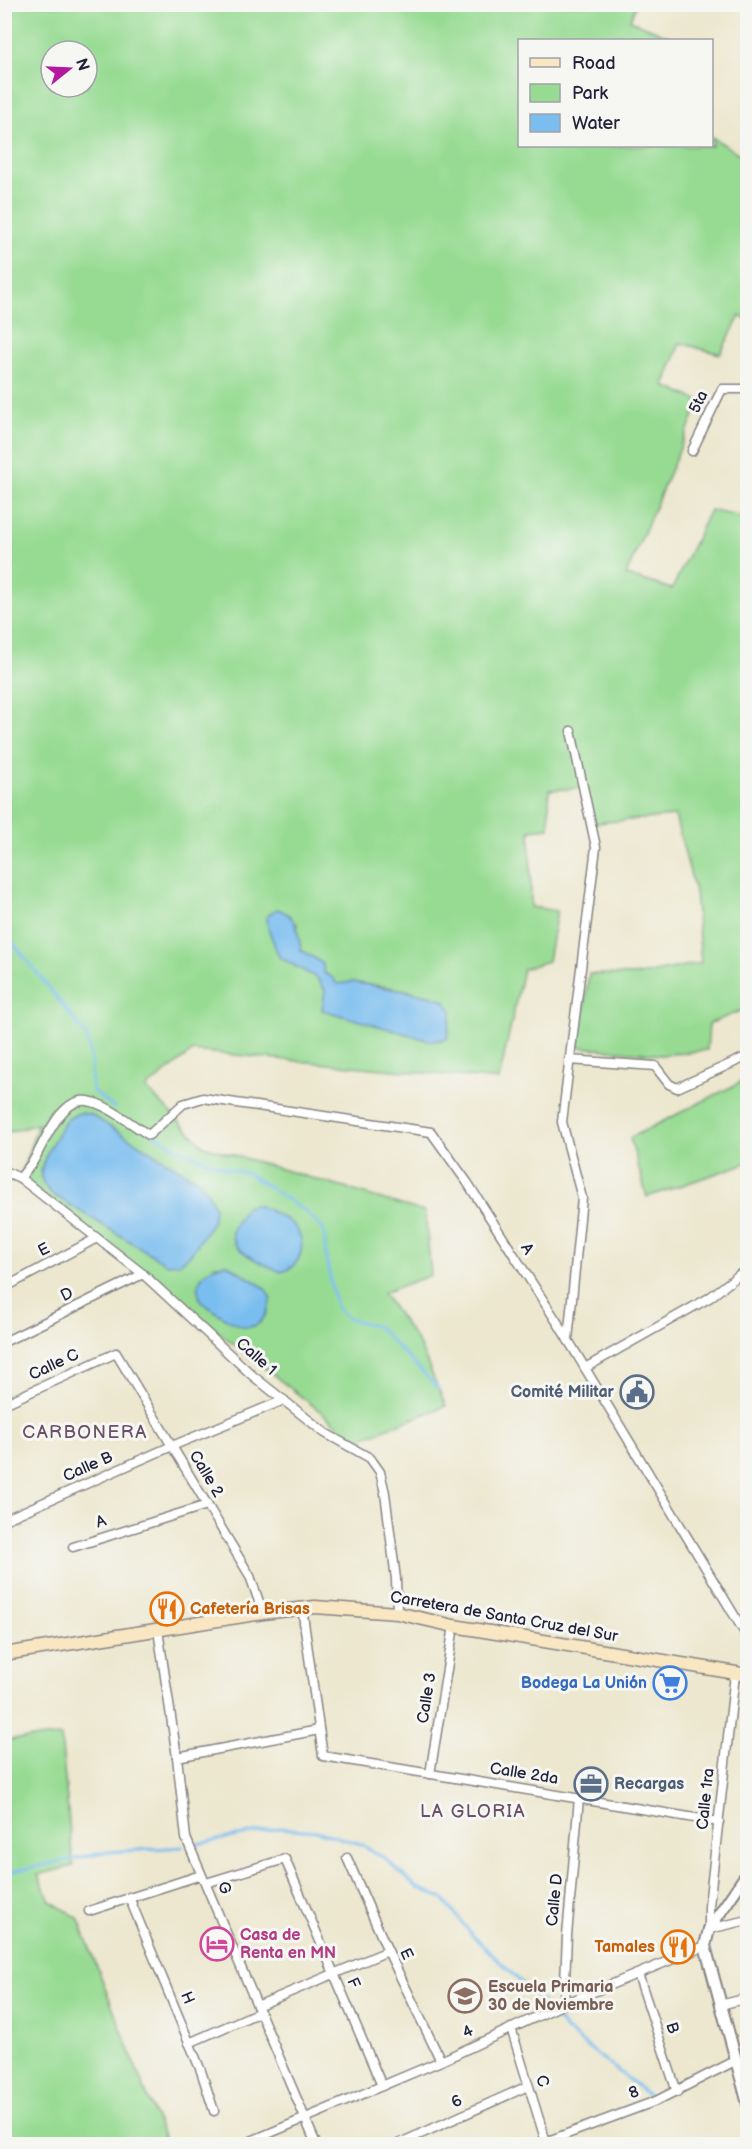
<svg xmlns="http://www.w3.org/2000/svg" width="752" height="2149" viewBox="0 0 752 2149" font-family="'Balsamiq Sans',sans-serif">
  <rect width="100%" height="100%" fill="#f6f6f2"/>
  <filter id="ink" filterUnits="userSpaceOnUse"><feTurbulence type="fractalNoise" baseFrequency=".0167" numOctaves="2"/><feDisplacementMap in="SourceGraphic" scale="12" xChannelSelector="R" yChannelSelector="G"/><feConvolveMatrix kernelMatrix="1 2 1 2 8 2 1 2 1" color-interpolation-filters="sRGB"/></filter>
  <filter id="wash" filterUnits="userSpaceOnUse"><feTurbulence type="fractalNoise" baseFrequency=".008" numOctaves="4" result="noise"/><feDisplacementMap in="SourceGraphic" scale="24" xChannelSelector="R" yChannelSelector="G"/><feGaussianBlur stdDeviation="1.35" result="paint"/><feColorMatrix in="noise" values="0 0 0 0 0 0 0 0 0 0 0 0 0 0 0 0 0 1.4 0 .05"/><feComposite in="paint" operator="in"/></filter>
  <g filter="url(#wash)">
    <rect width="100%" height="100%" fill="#ece7ce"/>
    <!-- green -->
    <g fill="#97db93" stroke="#5c7e67" stroke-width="1.5" fill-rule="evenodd">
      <path d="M5 5H636L630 20 677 40H520V146H712V137L747 159V320L740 316 720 354 680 343 664 386 700 401 626 575 672 589 710 510 747 518V1008L709 1024 707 1050 661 1055 578 1047 589 974 639 975 701 963 695 891 675 816 596 823 582 788 549 790V828L530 830 531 907 557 911 548 961 523 969 499 1080 193 1051 146 1088 204 1146 425 1212 431 1275 383 1293 419 1344 446 1406 357 1440 20 1178 38 1124 5 1133ZM51 51H87V87H51ZM297 924C298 932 298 943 301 949 307 962 328 972 336 984 366 981 415 990 443 1000L325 990 317 978 279 957ZM79 1113 50 1193 43 1183 41 1174 63 1125 69 1118ZM227 1264 265 1288 215 1265Z"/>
      <polygon points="747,1079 747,1163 647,1197 630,1138"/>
      <polygon points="61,1736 73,1866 38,1875 50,1901 78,1918 166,2144 5,2144 5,1740"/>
    </g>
    <!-- water -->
    <g fill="#7abef0" stroke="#4e7096" stroke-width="1.5">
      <path d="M277 909C298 915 298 932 301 950L322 963 325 974 332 977 337 984 352 982 429 995 443 1000 452 1010 447 1039 431 1041 322 1010 325 990 317 978 279 957 268 928 267 916Z"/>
      <path d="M79 1113 90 1114 200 1182 207 1191 214 1206 213 1221 191 1254 180 1263 167 1264 50 1193C45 1186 40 1180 41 1172 42 1160 59 1129 67 1120 70 1117 74 1116 79 1113Z"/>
      <path d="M254 1205C263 1206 290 1220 295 1227 308 1244 301 1267 281 1272 265 1264 225 1251 233 1228 236 1221 242 1214 246 1207Z"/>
      <path d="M227 1264 265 1288 271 1299C259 1350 228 1319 201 1302 200 1298 197 1291 198 1287 200 1272 214 1265 227 1264Z"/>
    </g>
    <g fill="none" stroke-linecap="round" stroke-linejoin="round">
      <!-- stream -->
      <g stroke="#7abef0" stroke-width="3">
        <polyline points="4,929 14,944 87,1036 91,1060 92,1090 114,1108"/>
        <polyline points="152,1133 180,1150 228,1169 249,1174 306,1212 324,1230 326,1258 336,1307 347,1318 378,1327 438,1388"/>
        <polyline points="196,1844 280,1828 316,1831 361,1844 384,1858 418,1888 442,1898 473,1936 548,2008"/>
        <polyline points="4,1873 108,1852 182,1847"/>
        <polyline points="557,2019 565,2029 651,2097"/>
      </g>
    </g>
  </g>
  <g filter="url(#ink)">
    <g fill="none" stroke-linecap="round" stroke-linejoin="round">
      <defs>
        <g id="minor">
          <polyline points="747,134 748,134"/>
          <polyline points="692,451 722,389 748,389"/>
          <polyline points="569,1060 655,1066 669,1084 677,1088 748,1056"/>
          <polyline points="4,1171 20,1178 143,1274 253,1376 325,1433 370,1458 380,1472 385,1493 396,1579 397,1613"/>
          <path d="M20 1178C24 1173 28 1168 32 1163 44 1145 60 1096 88 1101 107 1104 132 1125 149 1135L183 1104 203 1098 431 1132 467 1182 559 1325 748 1638"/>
          <polyline points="4,1288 97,1238"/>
          <polyline points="568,1340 582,1198 562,1122 596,847 571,731"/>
          <polyline points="4,1342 143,1274"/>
          <polyline points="585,1368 709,1298 748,1268"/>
          <polyline points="4,1404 116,1353 250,1576 263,1613"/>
          <polyline points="4,1520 172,1446 284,1400"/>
          <polyline points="73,1547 207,1505"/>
          <polyline points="302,1608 323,1756 719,1822"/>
          <polyline points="158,1630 177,1757 186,1838 316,2144"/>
          <polyline points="735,1674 709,1906 709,1929 748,1920"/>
          <polyline points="177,1757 319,1730"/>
          <polyline points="430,1774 454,1626"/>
          <polyline points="347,1858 388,1951 441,2061"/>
          <polyline points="206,1883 285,1859 382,2086"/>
          <polyline points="129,1897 201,2071 214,2111"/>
          <polyline points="89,1911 201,1875"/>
          <polyline points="638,1974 677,2092"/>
          <polyline points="564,2004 567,1936 579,1798"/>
          <polyline points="720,2005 748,1998"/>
          <polyline points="257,2006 388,1951"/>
          <polyline points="511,2028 546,2142"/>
          <polyline points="189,2043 260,2012"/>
          <polyline points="244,2144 441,2061 564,2004 705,1946"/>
          <polyline points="398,2144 528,2086"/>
          <polyline points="540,2144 656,2101 735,2061"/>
        </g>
        <polyline id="tertiary" points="748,1872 709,1929 705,1946 748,2104"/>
        <polyline id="secondary" points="4,1654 263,1613 315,1607 397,1613 454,1626 748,1675"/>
      </defs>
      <!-- minor casing -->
      <use href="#minor" stroke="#878484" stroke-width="11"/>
      <!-- tertiary casing -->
      <use href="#tertiary" stroke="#878484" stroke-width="14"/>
      <!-- secondary casing -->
      <use href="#secondary" stroke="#878484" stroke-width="15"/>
      <!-- minor -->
      <use href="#minor" stroke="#fff" stroke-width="8"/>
      <!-- tertiary -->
      <use href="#tertiary" stroke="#fff" stroke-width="10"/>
      <!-- secondary -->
      <use href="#secondary" stroke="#f9e7c3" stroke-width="12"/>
    </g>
  </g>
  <!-- icons -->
  <defs>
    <symbol id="civic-ring" viewBox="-11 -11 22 22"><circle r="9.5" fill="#f6f6f2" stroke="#5c6f8a" stroke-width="1.5"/><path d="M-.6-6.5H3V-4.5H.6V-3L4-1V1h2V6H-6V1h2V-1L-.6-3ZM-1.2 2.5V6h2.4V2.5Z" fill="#5c6f8a"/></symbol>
    <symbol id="restaurant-ring" viewBox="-11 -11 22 22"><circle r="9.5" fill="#f6f6f2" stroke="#e8710a" stroke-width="1.5"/><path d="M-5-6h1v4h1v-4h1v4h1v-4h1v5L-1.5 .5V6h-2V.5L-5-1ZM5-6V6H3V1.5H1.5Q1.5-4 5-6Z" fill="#e8710a"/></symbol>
    <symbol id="supermarket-ring" viewBox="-11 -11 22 22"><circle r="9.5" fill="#f6f6f2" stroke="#3f7fe0" stroke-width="1.5"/><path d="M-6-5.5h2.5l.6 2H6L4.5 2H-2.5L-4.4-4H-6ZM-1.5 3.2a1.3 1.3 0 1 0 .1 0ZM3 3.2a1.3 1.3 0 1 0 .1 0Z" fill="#3f7fe0"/></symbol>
    <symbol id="office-ring" viewBox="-11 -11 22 22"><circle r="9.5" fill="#f6f6f2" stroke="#5c6f8a" stroke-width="1.5"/><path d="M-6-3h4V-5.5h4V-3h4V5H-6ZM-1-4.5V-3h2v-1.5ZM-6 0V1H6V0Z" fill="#5c6f8a"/></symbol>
    <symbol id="hotel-ring" viewBox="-11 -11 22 22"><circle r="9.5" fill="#f6f6f2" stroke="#d1479c" stroke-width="1.5"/><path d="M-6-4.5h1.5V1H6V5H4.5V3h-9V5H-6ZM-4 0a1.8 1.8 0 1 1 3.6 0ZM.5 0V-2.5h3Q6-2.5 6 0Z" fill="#d1479c"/></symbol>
    <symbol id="school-ring" viewBox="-11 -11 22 22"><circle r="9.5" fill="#f6f6f2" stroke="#8d6e63" stroke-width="1.5"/><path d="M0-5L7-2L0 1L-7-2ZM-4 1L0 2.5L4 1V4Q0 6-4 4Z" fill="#8d6e63"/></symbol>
  </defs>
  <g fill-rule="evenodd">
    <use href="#civic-ring" x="618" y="1373" width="38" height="38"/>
    <use href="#restaurant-ring" x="148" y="1590" width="38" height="38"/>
    <use href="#supermarket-ring" x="651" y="1664" width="38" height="38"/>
    <use href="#office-ring" x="572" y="1765" width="38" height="38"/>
    <use href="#hotel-ring" x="198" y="1925" width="38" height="38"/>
    <use href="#restaurant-ring" x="659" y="1928" width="38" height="38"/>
    <use href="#school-ring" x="446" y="1977" width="38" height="38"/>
  </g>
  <g text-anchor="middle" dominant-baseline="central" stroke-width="6" stroke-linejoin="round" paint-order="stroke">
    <!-- street labels -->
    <g font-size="16" fill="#22223b" stroke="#f6f6f2">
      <text transform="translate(699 402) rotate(-64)">5ta</text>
      <text transform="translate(527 1249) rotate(58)">A</text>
      <text transform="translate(44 1250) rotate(-28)">E</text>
      <text transform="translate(67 1295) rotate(-26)">D</text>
      <text transform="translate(256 1357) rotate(41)">Calle 1</text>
      <text transform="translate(54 1365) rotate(-25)">Calle C</text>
      <text transform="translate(88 1467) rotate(-24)">Calle B</text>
      <text transform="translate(206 1474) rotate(59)">Calle 2</text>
      <text transform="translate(101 1522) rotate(-17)">A</text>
      <text transform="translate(504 1617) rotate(10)">Carretera de Santa Cruz del Sur</text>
      <text transform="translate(427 1698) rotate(-81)">Calle 3</text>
      <text transform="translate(524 1774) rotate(9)">Calle 2da</text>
      <text transform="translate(706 1799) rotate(-84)">Calle 1ra</text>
      <text transform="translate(224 1888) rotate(67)">G</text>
      <text transform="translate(555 1900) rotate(-84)">Calle D</text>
      <text transform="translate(406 1954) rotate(65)">E</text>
      <text transform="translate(353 1983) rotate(66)">F</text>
      <text transform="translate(187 1998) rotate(68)">H</text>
      <text transform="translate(672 2028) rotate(72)">B</text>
      <text transform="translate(468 2032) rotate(-25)">4</text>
      <text transform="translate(542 2081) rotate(73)">C</text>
      <text transform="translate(634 2093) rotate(-21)">8</text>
      <text transform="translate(457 2102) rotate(-24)">6</text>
    </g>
    <!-- service labels -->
    <g font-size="16" font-weight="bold" fill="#4e5e75" stroke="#f6f6f2" text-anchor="end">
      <text x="614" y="1392">Comité Militar</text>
      <text x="614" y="1784" text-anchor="start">Recargas</text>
    </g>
    <!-- food labels -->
    <g font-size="16" font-weight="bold" fill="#c56008" stroke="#f6f6f2" text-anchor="start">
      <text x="190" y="1609">Cafetería Brisas</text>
      <text x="655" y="1947" text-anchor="end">Tamales</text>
    </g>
    <!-- shop labels -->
    <g font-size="16" font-weight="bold" fill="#366cbe" stroke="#f6f6f2" text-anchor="end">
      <text x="647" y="1683">Bodega La Unión</text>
    </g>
    <!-- hotel labels -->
    <g font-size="16" font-weight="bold" fill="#b23c85" stroke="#f6f6f2" text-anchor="start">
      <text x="240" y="1935">Casa de<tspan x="240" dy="18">Renta en MN</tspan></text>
    </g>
    <!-- education labels -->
    <g font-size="16" font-weight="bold" fill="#785e54" stroke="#f6f6f2" text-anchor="start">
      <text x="488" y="1987">Escuela Primaria<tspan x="488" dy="18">30 de Noviembre</tspan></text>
    </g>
    <!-- neighbourhood labels -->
    <g font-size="18" letter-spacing="1.5" fill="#6a5069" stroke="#f6f6f2">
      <text x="85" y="1432">CARBONERA</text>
      <text x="473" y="1811">LA GLORIA</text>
    </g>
  </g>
  <!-- margin -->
  <rect width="752" height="2149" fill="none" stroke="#f6f6f2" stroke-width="24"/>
  <!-- legend -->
  <rect x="518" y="39" width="195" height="108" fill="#f6f6f2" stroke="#a1a1a9" stroke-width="1.5"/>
  <rect x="530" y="58" width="30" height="9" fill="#f9e7c3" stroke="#a1a1a9" stroke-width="1.5"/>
  <text x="572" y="69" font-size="18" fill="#22223b">Road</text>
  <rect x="530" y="84" width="30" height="18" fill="#97db93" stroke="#a1a1a9" stroke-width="1.5"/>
  <text x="572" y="99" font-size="18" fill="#22223b">Park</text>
  <rect x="530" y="114" width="30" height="18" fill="#7abef0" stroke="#a1a1a9" stroke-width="1.5"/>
  <text x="572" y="129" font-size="18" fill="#22223b">Water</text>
  <!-- north arrow -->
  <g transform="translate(69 69) rotate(72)"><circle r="28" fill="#f6f6f2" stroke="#a1a1a9" stroke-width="1.5"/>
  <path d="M0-4.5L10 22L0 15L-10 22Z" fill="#b5179e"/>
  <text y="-9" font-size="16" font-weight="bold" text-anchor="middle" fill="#22223b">N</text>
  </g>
</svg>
